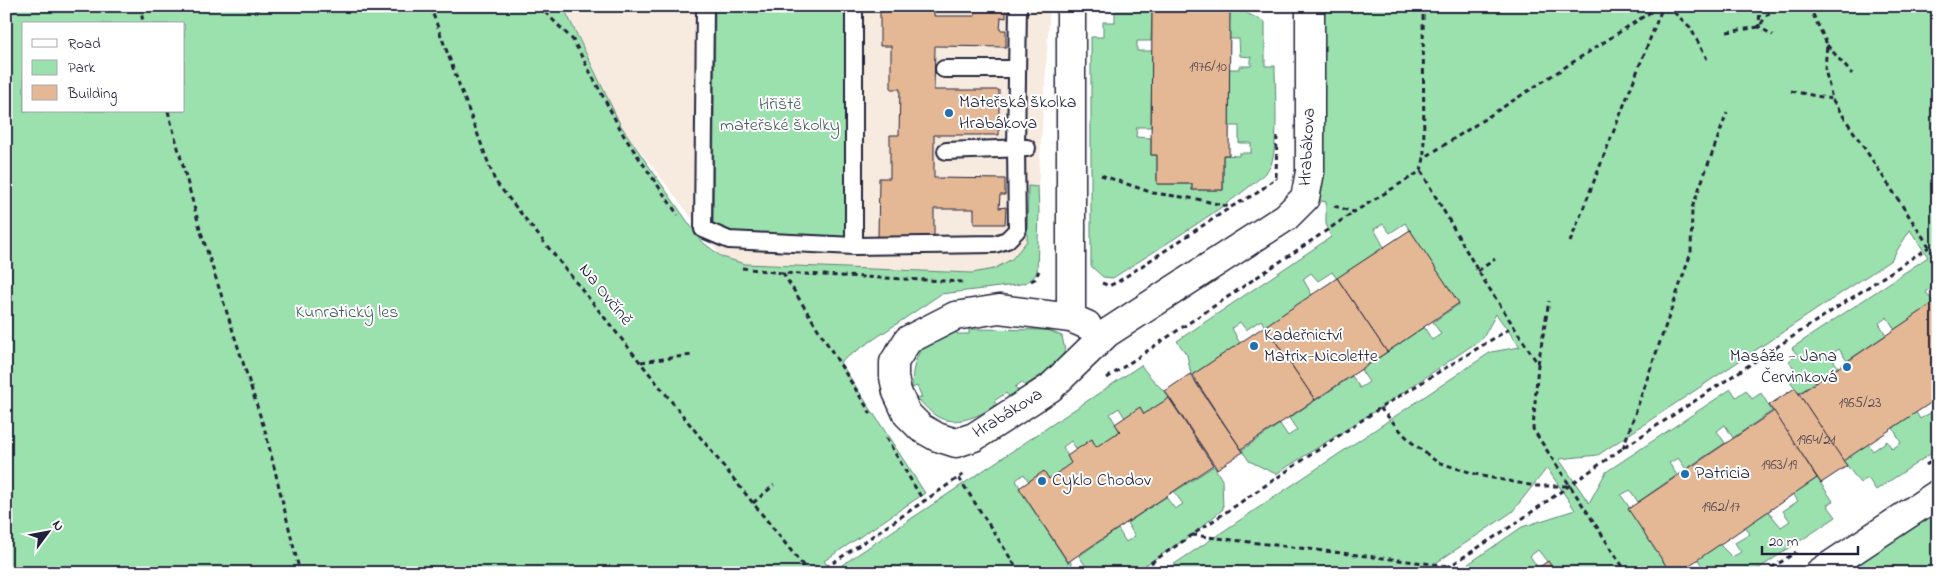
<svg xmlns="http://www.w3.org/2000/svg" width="1944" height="579" viewBox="0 0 1944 579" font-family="'Indie Flower',sans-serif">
  <rect width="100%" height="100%" fill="#fff"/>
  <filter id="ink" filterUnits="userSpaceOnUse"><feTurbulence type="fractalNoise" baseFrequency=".02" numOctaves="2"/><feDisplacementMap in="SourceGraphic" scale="10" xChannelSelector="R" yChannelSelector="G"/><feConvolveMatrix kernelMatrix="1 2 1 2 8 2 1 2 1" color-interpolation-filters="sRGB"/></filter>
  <g filter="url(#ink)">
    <!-- built -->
    <polygon fill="#f7eadf" points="564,6 1050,6 1038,187 1028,186 1025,221 1027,241 1012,259 994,269 972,273 745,264 722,257 621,126"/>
    <!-- green -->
    <g fill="#9be1ae" stroke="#5e8274" fill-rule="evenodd">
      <path d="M6 6H563L621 126 701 241 722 257 745 264 972 273 994 269 1012 259 1027 241 1028 186 1038 187 1039 212 1037 272C1033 281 1025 283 1016 285L941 294 840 362 925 493 824 561 833 571 1141 365C1149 378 1161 386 1169 398L1145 415 1140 408 1125 418 1119 408 1110 414 1120 432 1097 447 1092 440 1077 450 1071 441 1063 447 1072 464 1049 479 1029 482 1024 474 1016 480 1024 496 1068 563 1070 561 1077 573H6ZM24 24H184V111H24Z"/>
      <polygon points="715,6 846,6 845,238 730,234 713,224"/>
      <polygon points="1310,6 1938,6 1938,289 1935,286 1926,292 1934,303 1895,330 1887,317 1879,323 1886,335 1847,361 1839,349 1830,355 1838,367 1799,393 1786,376 1795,370 1789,361 1797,355 1792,348 1928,257 1910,230 1891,260 1598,455 1559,459 1589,503 1606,472 1731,389 1736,397 1746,390 1752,399 1761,393 1772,411 1733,438 1725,425 1717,431 1725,443 1686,469 1678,458 1669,463 1677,475 1638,502 1630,490 1621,495 1629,507 1629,509 1671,573 1556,573 1538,550 1530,556 1538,568 1531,573 1455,573 1522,527 1575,510 1547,468 1512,512 1421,573 1161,573 1491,352 1520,347 1496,314 1483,338 1380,408 1276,474 1249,461 1242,450 1280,424 1288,436 1297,430 1289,418 1352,376 1360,388 1369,382 1361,370 1424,327 1432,340 1441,334 1433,322 1459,304 1405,223 1390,233 1383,224 1374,229 1384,247 1337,279 1332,272 1318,281 1311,273 1303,279 1312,295 1265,327 1261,320 1246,330 1240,322 1232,328 1240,344 1192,375 1191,374 1187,355 1177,341 1331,237 1326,224 1326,202 1305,198"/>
      <path d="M1152 9 1151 41H1137V51H1152L1151 127H1137L1136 137 1151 138V155H1157V184H1192V190H1223V155L1239 156V153H1251V143H1239V126H1229V69H1239V66H1251V57L1240 56 1239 39H1229L1230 9H1238L1265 22V66H1275C1275 93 1279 141 1271 165 1265 184 1137 262 1113 278L1103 277 1091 266V37H1103V22H1115V11Z"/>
      <path d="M957 329V334H969V329L1048 330 1062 336 1065 351 1057 364 1025 386 1022 382 1015 387 1019 392 1009 397 1006 393 994 401 997 405C981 415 959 426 940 418 931 414 924 405 918 399L922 397 917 386 912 388C912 370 915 352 930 340 937 334 949 332 957 329Z"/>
      <polygon points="1935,410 1938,414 1938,449 1876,490 1868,478 1860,483 1843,460 1868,444 1873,451 1887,441 1892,449 1901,443 1893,428 1916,412 1920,419"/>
      <polygon points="1214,466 1222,480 1223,509 1192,535 1133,573 1080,573 1087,568 1079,556 1118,529 1126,542 1135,536 1127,523 1166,497 1175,509 1183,504 1174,492"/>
      <polygon points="1817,478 1833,501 1827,505 1836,517 1752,573 1691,573 1702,566 1697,558 1719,544 1732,557 1741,552 1735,543 1750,534 1745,526 1768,511 1781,527 1790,521 1783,511 1798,501 1793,494"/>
      <polygon points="1938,503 1938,573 1834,573"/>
    </g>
    <!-- building -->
    <g fill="#e5b895" stroke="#22223b">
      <polygon points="880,6 935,6 934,16 975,16 975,6 1006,6 1006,18 1001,17 1000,30 1006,30 1006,47 935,46 934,90 999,90 999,135 934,135 934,178 1005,179 1005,195 1000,195 999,208 1006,207 1005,224 974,224 974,209 934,209 934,238 878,238 879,178 890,178 890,135 899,135 900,89 891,89 891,46 880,46"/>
      <polygon points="1145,6 1238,6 1238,9 1145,8"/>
      <polygon points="1152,9 1230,9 1229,155 1223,155 1223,190 1192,190 1192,184 1157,184 1157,155 1151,155"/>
      <polygon points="1410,230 1459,303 1387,352 1337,278"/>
      <polygon points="1337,278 1387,352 1315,400 1265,326"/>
      <polygon points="1938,300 1938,398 1843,461 1799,394"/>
      <polygon points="1265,326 1315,400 1241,449 1192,375"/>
      <polygon points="1190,374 1243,452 1217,469 1165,391"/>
      <polygon points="1795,388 1847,466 1821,483 1769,405"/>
      <polygon points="1169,398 1213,465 1068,562 1019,488 1044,471 1049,479 1071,463 1067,456 1092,439 1096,447 1120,431 1115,424 1140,407 1144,414"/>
      <polygon points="1774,411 1817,478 1678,573 1671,573 1628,509"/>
      <polygon points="1548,561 1556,573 1531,573"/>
    </g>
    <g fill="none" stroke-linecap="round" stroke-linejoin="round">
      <defs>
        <g id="lane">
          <polyline points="705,6 703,229 729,240 854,246"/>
          <polyline points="854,6 854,246 995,244 1007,240 1017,230 1016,148 1018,6"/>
          <polyline points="944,69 1017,69"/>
          <polyline points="946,151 1027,148"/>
        </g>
        <g id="street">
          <polyline points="1071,6 1071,318 1087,325"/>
          <polyline points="1071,318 999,309 955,316 908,340 894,362 894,377 897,392 907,414 921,428 937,437 956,443 974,437 1050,388 1107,333 1286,217 1305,198 1310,172 1310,6"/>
          <polyline points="1819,573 1938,494"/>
        </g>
      </defs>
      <!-- lane casing -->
      <use href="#lane" stroke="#22223b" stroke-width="20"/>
      <!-- street casing -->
      <use href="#street" stroke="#22223b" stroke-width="31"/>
      <!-- path -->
      <g stroke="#22223b" stroke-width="3" stroke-dasharray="5 4" stroke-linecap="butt">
        <polyline points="139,6 144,24"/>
        <polyline points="246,6 254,10 273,6"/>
        <polyline points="430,6 495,181 809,573"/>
        <polyline points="539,6 573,40 624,136 678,215"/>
        <polyline points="1423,6 1424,158"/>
        <polyline points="1667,6 1690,27 1707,59"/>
        <polyline points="1760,6 1759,27 1773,35"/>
        <polyline points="1809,6 1827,44 1825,69 1832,99 1938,260"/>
        <polyline points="1727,32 1759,27 1766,16 1777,6"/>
        <polyline points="1827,45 1852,74"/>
        <polyline points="1791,91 1832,99"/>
        <polyline points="168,111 201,232 266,434 300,573"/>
        <polyline points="1421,171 1478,271 1538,364 1533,429 1627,573"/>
        <polyline points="1101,175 1153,193 1197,199 1230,207"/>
        <polyline points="1276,177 1277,136"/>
        <polyline points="1334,206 1354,212 1421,171 1424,158 1660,6"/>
        <polyline points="1570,242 1663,6"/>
        <polyline points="742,268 782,273 965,282"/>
        <polyline points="1478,271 1495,259"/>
        <polyline points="783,273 871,414"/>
        <polyline points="1031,281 1035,279 1039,271"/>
        <polyline points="1102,283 1109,286 1119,281 1231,207 1257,193 1276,178 1277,179"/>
        <polyline points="641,362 692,355"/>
        <polyline points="1538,364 1549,301"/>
        <polyline points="1107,378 1354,212"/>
        <polyline points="1380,408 1410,441 1437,462 1482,476 1535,486 1570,486"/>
        <polyline points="886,438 924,502"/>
        <polyline points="1623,448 1691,253 1692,208 1727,113"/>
        <polyline points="1926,465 1938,457"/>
        <polyline points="959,478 1020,573"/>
        <polyline points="753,503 774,485"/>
        <polyline points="1192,535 1449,566"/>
        <polyline points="818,573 967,472"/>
        <polyline points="1136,573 1380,408 1514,326"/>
        <polyline points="1439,573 1516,523 1623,448 1929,247"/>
        <polyline points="1764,573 1796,552"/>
      </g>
      <!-- lane -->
      <use href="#lane" stroke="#fff" stroke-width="16"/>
      <!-- street -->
      <use href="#street" stroke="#fff" stroke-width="28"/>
    </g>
  </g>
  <!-- markers -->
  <g fill="#1f6fb2" stroke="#fff" stroke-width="2">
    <circle cx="949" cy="113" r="5"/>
    <circle cx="1254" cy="346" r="5"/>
    <circle cx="1847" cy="367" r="5"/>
    <circle cx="1685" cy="474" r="5"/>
    <circle cx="1042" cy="481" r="5"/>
  </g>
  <g text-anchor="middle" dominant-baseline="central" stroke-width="4" stroke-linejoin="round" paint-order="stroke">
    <!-- number labels -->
    <g font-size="15" fill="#534852">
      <text x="1208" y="67">1976/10</text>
      <text x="1860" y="403">1965/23</text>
      <text x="1816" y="440">1964/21</text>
      <text x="1779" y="465">1963/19</text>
      <text x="1721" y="507">1962/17</text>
    </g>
    <!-- poi labels -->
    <g font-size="18" fill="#22223b" stroke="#fff" text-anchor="start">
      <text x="959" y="103">Mateřská školka<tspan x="959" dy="21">Hrabákova</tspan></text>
      <text x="1264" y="336">Kadeřnictví<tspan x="1264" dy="21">Matrix-Nicolette</tspan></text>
      <text x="1837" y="357" text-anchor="end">Masáže - Jana<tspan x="1837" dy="21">Červinková</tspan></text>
      <text x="1695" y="474">Patricia</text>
      <text x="1052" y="481">Cyklo Chodov</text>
    </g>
    <!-- park labels -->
    <g font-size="18" fill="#465b5e" stroke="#fff">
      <text x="780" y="105">Hřiště<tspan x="780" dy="21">mateřské školky</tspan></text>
      <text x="347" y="313">Kunratický les</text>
    </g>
    <!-- street labels -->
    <g font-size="18" fill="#22223b" stroke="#fff">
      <text transform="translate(1308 147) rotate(-87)">Hrabákova</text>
      <text transform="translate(605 295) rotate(51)">Na Ovčíně</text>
      <text transform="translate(1008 414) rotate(-32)">Hrabákova</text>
    </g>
  </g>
  <!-- margin -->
  <rect width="1944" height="579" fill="none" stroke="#fff" stroke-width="25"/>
  <rect x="12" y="12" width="1919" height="554" fill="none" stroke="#22223b" stroke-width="2" filter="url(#ink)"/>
  <!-- legend -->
  <rect x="22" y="22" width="162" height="90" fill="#ffffff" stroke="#a7a7b1"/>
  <rect x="32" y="39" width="25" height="8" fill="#ffffff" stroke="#a7a7b1"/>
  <text x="68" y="48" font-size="15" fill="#22223b">Road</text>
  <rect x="32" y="60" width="25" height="15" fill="#9be1ae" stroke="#a7a7b1"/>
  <text x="68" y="72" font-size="15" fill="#22223b">Park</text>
  <rect x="32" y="85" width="25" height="15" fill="#e5b895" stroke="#a7a7b1"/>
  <text x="68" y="98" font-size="15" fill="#22223b">Building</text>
  <!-- north arrow -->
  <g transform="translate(48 532) rotate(58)" stroke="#ffffff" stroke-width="4" paint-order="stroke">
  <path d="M0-4L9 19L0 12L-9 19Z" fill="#22223b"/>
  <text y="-8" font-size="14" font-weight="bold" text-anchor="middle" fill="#22223b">N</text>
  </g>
  <!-- scale -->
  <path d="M1762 546v8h96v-8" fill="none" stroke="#22223b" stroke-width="2.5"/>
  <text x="1769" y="546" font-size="15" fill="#22223b" stroke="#ffffff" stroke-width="4" paint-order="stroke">20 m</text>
</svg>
